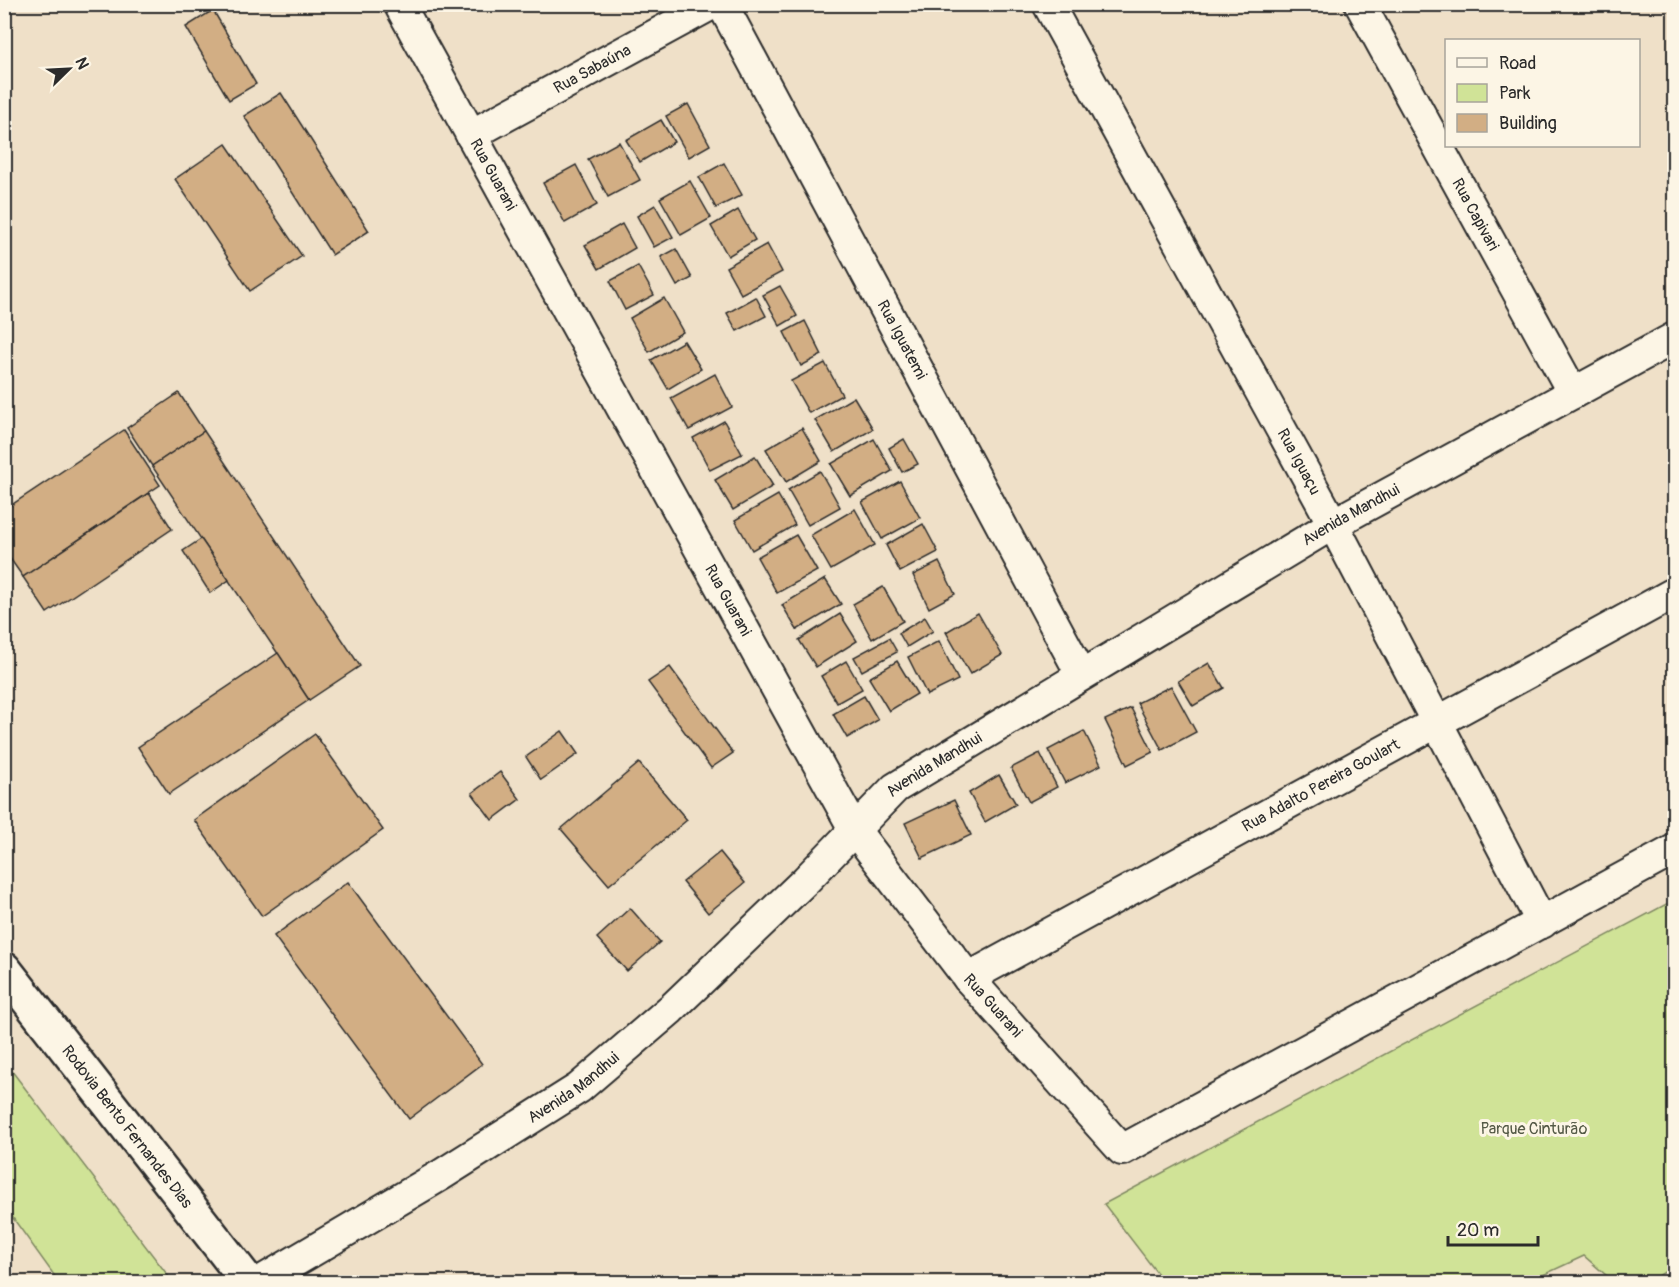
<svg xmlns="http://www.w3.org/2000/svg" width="1679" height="1287" viewBox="0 0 1679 1287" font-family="Pangolin,sans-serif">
  <rect width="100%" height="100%" fill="#efe0c8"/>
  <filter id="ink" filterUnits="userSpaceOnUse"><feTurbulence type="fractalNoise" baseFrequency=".0167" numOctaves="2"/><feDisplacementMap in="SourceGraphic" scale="12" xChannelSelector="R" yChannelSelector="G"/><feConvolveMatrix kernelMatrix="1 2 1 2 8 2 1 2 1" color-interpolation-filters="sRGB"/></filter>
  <g filter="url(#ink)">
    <!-- green -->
    <g fill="#d0e397" stroke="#7e8761" stroke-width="1.5">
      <polygon points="1674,900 1674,1266 1649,1282 1614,1282 1584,1256 1528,1282 1164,1282 1104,1204"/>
      <polygon points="4,1062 5,1062 173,1282 59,1282 5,1207"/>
    </g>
    <!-- building -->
    <g fill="#d2ae84" stroke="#2b2b2b" stroke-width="1.5">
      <polygon points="213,10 256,84 229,100 186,27"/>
      <polygon points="281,93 369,231 332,255 244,116"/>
      <polygon points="688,104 710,145 689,157 666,116"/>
      <polygon points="661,120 674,142 640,162 626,140"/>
      <polygon points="619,142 640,180 608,197 588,159"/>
      <polygon points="226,144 302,256 250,291 175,179"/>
      <polygon points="724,163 742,195 716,208 699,177"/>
      <polygon points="576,165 597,205 565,223 543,183"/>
      <polygon points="690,181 711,218 681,235 660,198"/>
      <polygon points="655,205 673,237 654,247 637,216"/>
      <polygon points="738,210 755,240 728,256 711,226"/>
      <polygon points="622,224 635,248 599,269 585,245"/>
      <polygon points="767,244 782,272 741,294 726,267"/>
      <polygon points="676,249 692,278 677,286 661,257"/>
      <polygon points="638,266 654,295 625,310 610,281"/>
      <polygon points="780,286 797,316 780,326 763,295"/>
      <polygon points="756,297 766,316 737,331 727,313"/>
      <polygon points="664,298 683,332 649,352 630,318"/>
      <polygon points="805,321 822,355 801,366 784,332"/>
      <polygon points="684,341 701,369 668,389 651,360"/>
      <polygon points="825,363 842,395 809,413 791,381"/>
      <polygon points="715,374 732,407 689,430 671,398"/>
      <polygon points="179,393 204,431 152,466 127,428"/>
      <polygon points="854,397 873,429 834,452 815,420"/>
      <polygon points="724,421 742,454 710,470 693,438"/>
      <polygon points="802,428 821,461 786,482 766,449"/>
      <polygon points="124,430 160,485 23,577 4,550 4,510"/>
      <polygon points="204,431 360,666 309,700 152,466"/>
      <polygon points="874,439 892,471 850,496 831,464"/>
      <polygon points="904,439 918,464 902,472 889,448"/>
      <polygon points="755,456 773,486 733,510 715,480"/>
      <polygon points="820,471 840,507 808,525 788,490"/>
      <polygon points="900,481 920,518 882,539 862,502"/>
      <polygon points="149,493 172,529 47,613 23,577"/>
      <polygon points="778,495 795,525 752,550 735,520"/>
      <polygon points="855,509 875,545 831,570 811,535"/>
      <polygon points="923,524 938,552 900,572 886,545"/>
      <polygon points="796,535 817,571 777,593 757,557"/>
      <polygon points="201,539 229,580 210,593 183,551"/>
      <polygon points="939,562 955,594 929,608 913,575"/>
      <polygon points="825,579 841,604 797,630 782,605"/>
      <polygon points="883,587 903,621 872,639 853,604"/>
      <polygon points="978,613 1002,655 970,674 946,632"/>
      <polygon points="840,614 857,641 816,667 799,640"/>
      <polygon points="925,617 933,631 907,647 899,633"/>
      <polygon points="889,638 897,652 862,671 854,657"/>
      <polygon points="939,641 958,680 927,695 908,657"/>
      <polygon points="278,653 309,700 169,794 138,747"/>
      <polygon points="846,661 862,689 837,703 821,676"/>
      <polygon points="897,661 917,694 889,711 869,678"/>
      <polygon points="1209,663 1224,688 1193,706 1178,681"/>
      <polygon points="670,667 733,753 711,768 648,682"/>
      <polygon points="1171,686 1196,732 1162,750 1137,703"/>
      <polygon points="864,696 878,720 847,738 833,714"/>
      <polygon points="1131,708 1153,752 1127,765 1105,720"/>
      <polygon points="562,731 578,754 541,780 526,757"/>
      <polygon points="1084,731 1101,765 1065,783 1048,750"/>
      <polygon points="315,734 383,830 262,916 194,820"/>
      <polygon points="1040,753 1057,787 1029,802 1011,768"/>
      <polygon points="639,763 687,820 609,885 561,829"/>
      <polygon points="500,772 520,799 492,820 472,793"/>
      <polygon points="999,775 1016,804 985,822 969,793"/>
      <polygon points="954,800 971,835 922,858 905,823"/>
      <polygon points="720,852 745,883 708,913 683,882"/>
      <polygon points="348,882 482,1064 409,1119 274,936"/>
      <polygon points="630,908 660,942 627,971 597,938"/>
    </g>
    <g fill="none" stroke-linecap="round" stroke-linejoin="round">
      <defs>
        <g id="minor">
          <path id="s1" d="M399 4 854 829 968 978 1122 1150 1674 850"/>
          <path id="s2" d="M722 4 1081 674"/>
          <path id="s3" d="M1048 4 1333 524 1542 923"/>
          <path id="s4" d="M1360 4 1573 393"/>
          <path id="s5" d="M471 135 712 4"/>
          <path id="s6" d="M968 978 1674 593"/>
          <path id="s7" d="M260 1282 441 1175 579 1088 671 1009 806 880 895 788 1333 524 1674 338"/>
        </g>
        <g id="highway">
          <path id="s8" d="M4 969 248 1282"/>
        </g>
      </defs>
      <!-- minor casing -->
      <use href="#minor" stroke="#2b2b2b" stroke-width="34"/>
      <!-- highway casing -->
      <use href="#highway" stroke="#2b2b2b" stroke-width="38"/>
      <!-- minor -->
      <use href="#minor" stroke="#fcf5e5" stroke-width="30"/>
      <!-- highway -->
      <use href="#highway" stroke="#fcf5e5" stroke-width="33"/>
    </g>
  </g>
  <g text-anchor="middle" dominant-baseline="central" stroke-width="6" stroke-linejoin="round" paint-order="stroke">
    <!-- street labels -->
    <g font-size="16" fill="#2b2b2b" stroke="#fcf5e5">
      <text stroke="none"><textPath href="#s5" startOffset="138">Rua Sabaúna</textPath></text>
      <text stroke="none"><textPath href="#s1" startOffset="195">Rua Guarani</textPath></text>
      <text stroke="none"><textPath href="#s4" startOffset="240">Rua Capivari</textPath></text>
      <text stroke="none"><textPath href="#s2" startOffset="381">Rua Iguatemi</textPath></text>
      <text stroke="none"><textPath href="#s3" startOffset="522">Rua Iguaçu</textPath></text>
      <text stroke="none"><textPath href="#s7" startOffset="1341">Avenida Mandhui</textPath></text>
      <text stroke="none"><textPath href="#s1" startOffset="681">Rua Guarani</textPath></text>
      <text stroke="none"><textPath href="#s7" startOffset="855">Avenida Mandhui</textPath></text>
      <text stroke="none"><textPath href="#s6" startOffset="402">Rua Adalto Pereira Goulart</textPath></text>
      <text stroke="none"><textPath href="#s1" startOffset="1167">Rua Guarani</textPath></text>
      <text stroke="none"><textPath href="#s7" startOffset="369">Avenida Mandhui</textPath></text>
      <text stroke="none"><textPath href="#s8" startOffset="200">Rodovia Bento Fernandes Dias</textPath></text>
    </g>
    <!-- park labels -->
    <g font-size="16" fill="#545946" stroke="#fcf5e5">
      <text x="1534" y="1129">Parque Cinturão</text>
    </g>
  </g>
  <!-- margin -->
  <rect width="1679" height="1287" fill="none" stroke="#fcf5e5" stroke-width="24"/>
  <rect x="12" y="12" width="1655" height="1263" fill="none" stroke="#2b2b2b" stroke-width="2" filter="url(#ink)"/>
  <!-- legend -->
  <rect x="1445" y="39" width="195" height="108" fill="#fcf5e5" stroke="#a8a49b" stroke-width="1.5"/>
  <rect x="1457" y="58" width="30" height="9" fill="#fcf5e5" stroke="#a8a49b" stroke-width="1.5"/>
  <text x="1499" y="69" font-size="18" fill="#2b2b2b">Road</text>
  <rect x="1457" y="84" width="30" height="18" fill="#d0e397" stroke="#a8a49b" stroke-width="1.5"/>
  <text x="1499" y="99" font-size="18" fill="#2b2b2b">Park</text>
  <rect x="1457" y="114" width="30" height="18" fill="#d2ae84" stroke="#a8a49b" stroke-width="1.5"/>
  <text x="1499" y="129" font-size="18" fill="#2b2b2b">Building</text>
  <!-- north arrow -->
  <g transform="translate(69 69) rotate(66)" stroke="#fcf5e5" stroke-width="4.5" paint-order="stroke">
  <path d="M0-4.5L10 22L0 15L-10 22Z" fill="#2b2b2b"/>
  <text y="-9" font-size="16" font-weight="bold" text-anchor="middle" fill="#2b2b2b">N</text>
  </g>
  <!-- scale -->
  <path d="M1448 1236v9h90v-9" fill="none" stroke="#2b2b2b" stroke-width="3"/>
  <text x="1457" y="1236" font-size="18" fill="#2b2b2b" stroke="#fcf5e5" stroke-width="4.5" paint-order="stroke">20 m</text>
</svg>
